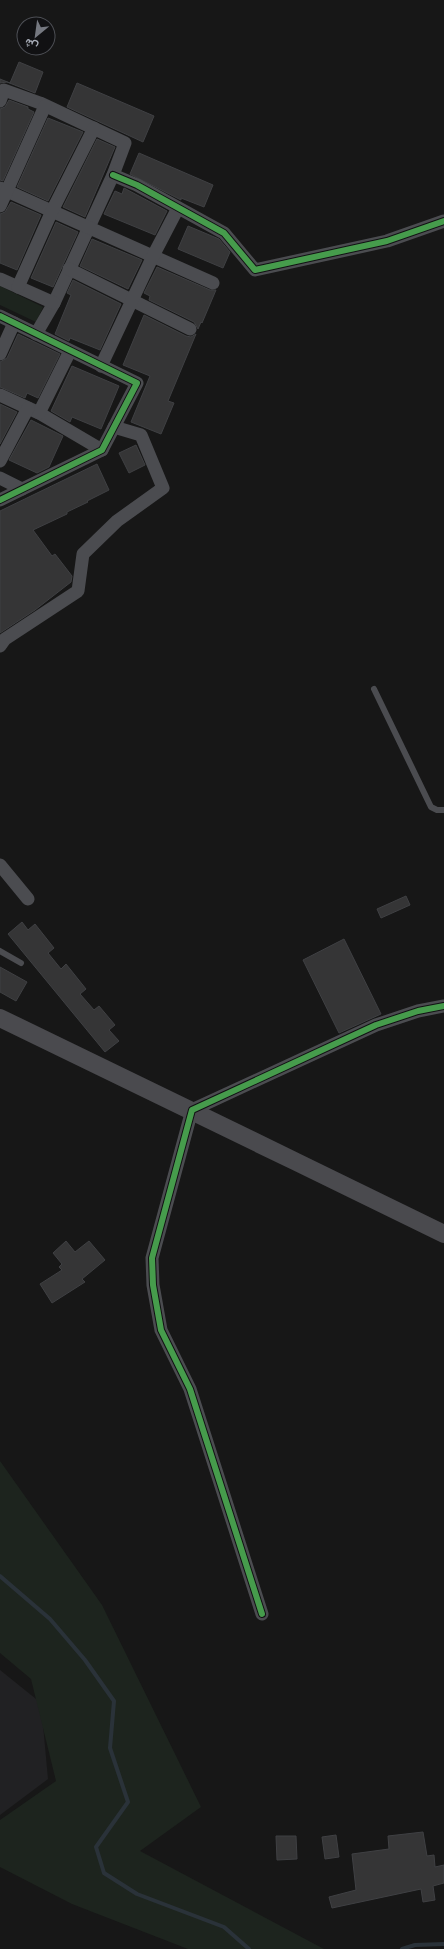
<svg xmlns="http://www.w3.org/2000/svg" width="444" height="1949" viewBox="0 0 444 1949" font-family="'Archivo Narrow',Vazirmatn,sans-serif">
  <rect width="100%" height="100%" fill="#171717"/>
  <!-- built -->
  <polygon fill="#212123" points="0,1670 41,1703 48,1779 0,1815"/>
  <!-- green -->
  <g fill="#1d241e">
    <polygon points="0,286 43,307 36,322 0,305"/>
    <polygon points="0,1461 102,1605 201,1807 140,1851 324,1949 188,1949 72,1904 0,1867 0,1820 56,1781 31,1679 0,1653"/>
  </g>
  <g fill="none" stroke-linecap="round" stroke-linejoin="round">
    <!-- stream -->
    <g stroke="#2a3239" stroke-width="4">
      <polyline points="0,1576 50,1619 85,1660 114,1701 110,1748 128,1802 96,1847 104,1873 137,1894 224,1927 249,1949"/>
      <polyline points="402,1949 415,1945 444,1944"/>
    </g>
  </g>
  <!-- building -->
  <g fill="#353536" stroke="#3f4043">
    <polygon points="19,62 43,72 35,93 7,82 0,83 0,79 10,83"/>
    <polygon points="77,83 154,116 143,142 67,107"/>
    <polygon points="9,100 28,107 28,109 34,112 3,181 0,180 0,109 5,107"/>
    <polygon points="48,118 83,132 48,201 17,187"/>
    <polygon points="97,139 115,147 85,217 63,207"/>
    <polygon points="139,153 213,185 204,207 181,198 181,200 130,174"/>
    <polygon points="124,188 167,211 155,235 104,214 115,191 122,194"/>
    <polygon points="11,202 41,215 17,270 0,263 0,214 5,212"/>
    <polygon points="56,222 78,232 53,287 31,278"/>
    <polygon points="188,226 219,239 230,252 223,268 178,249"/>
    <polygon points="92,239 142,260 128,289 80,266"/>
    <polygon points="157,267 210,290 216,290 202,323 201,322 198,329 194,322 149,300 150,296 144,293"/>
    <polygon points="73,280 121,304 100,350 70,338 69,341 55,334 71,295 67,293"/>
    <polygon points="144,315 186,336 191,337 196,334 168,401 174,403 161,434 131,422 150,376 123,365"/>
    <polygon points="18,334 60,354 38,398 27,393 25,398 0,387 0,362 7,358"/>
    <polygon points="72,366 119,386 101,429 72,417 70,422 51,411"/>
    <polygon points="0,404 17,412 0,444"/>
    <polygon points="31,420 63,436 49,467 37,473 9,460"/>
    <polygon points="136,445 145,465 129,473 119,453"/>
    <polygon points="97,464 109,490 87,501 88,502 67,512 67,514 33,530 52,556 55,554 72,576 71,582 35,610 0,633 0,511"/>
    <polygon points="406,896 410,905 381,918 377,909"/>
    <polygon points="22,922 28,930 35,924 54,948 48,953 61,969 66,964 86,989 80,994 94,1010 99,1006 115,1025 109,1030 119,1041 105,1052 8,934"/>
    <polygon points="344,939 381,1014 339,1033 303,960"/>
    <polygon points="0,967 27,982 16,1001 0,992"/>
    <polygon points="66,1241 75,1252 89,1241 105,1260 82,1279 85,1282 52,1303 40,1284 62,1270 59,1267 62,1264 53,1253"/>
    <polygon points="423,1832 427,1856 434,1855 435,1867 444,1865 444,1883 433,1886 435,1900 423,1902 421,1889 332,1908 329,1897 356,1890 352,1854 389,1849 388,1836"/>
    <polygon points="336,1835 339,1857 325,1859 322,1837"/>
    <polygon points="276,1836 296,1836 297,1859 277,1860"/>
  </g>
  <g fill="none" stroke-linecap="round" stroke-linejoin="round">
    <!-- lane -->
    <g stroke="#4b4c50" stroke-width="6">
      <polyline points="374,689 431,807 437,810 444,810"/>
      <polyline points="0,951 21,963"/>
    </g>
    <!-- street -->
    <g stroke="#4b4c50" stroke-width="13">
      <polyline points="0,101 4,90 40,103 125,143 113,175 54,303 36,334"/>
      <polyline points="113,175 137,185 224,233 255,270 387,241 444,221"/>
      <polyline points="0,188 213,283"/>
      <polyline points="0,206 45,106"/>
      <polyline points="69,269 190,329"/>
      <polyline points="0,279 54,303"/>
      <polyline points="18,287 52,211 94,128"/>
      <polyline points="0,316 137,383 102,450 0,500"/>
      <polyline points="0,354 14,323"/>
      <polyline points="101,366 153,256 178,208"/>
      <polyline points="0,395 39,413 102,450"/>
      <polyline points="39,413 70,351"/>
      <polyline points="0,461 28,408"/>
      <polyline points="0,478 22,489"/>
      <polyline points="0,646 5,639 78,591 83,554 117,521 163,488 141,435 114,427"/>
      <polyline points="0,865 28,899"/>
      <polyline points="262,1614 190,1389 161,1330 153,1285 152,1258 192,1110 376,1025 418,1011 444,1006"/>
    </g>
    <!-- secondary -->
    <path stroke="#4a4a4e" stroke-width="18" d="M0 1018C148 1089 296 1162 444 1234"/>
    <defs>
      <g id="cycleway">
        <polyline points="113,175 137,185 224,233 255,270 387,241 444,221"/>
        <polyline points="0,316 137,383 102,450 0,500"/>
        <polyline points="262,1614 190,1389 161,1330 153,1285 152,1258 192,1110 376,1025 418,1011 444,1006"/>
      </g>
    </defs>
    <!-- cycleway casing -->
    <use href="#cycleway" stroke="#111113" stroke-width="8"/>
    <!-- cycleway -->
    <use href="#cycleway" stroke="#469c4c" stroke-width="6"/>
  </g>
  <!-- north arrow -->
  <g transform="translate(36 36) rotate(209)"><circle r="19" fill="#111113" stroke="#4d4f55"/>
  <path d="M0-3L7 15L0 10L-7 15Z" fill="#757880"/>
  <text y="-6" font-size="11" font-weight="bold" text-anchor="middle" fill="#a8adb8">ش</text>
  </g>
</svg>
